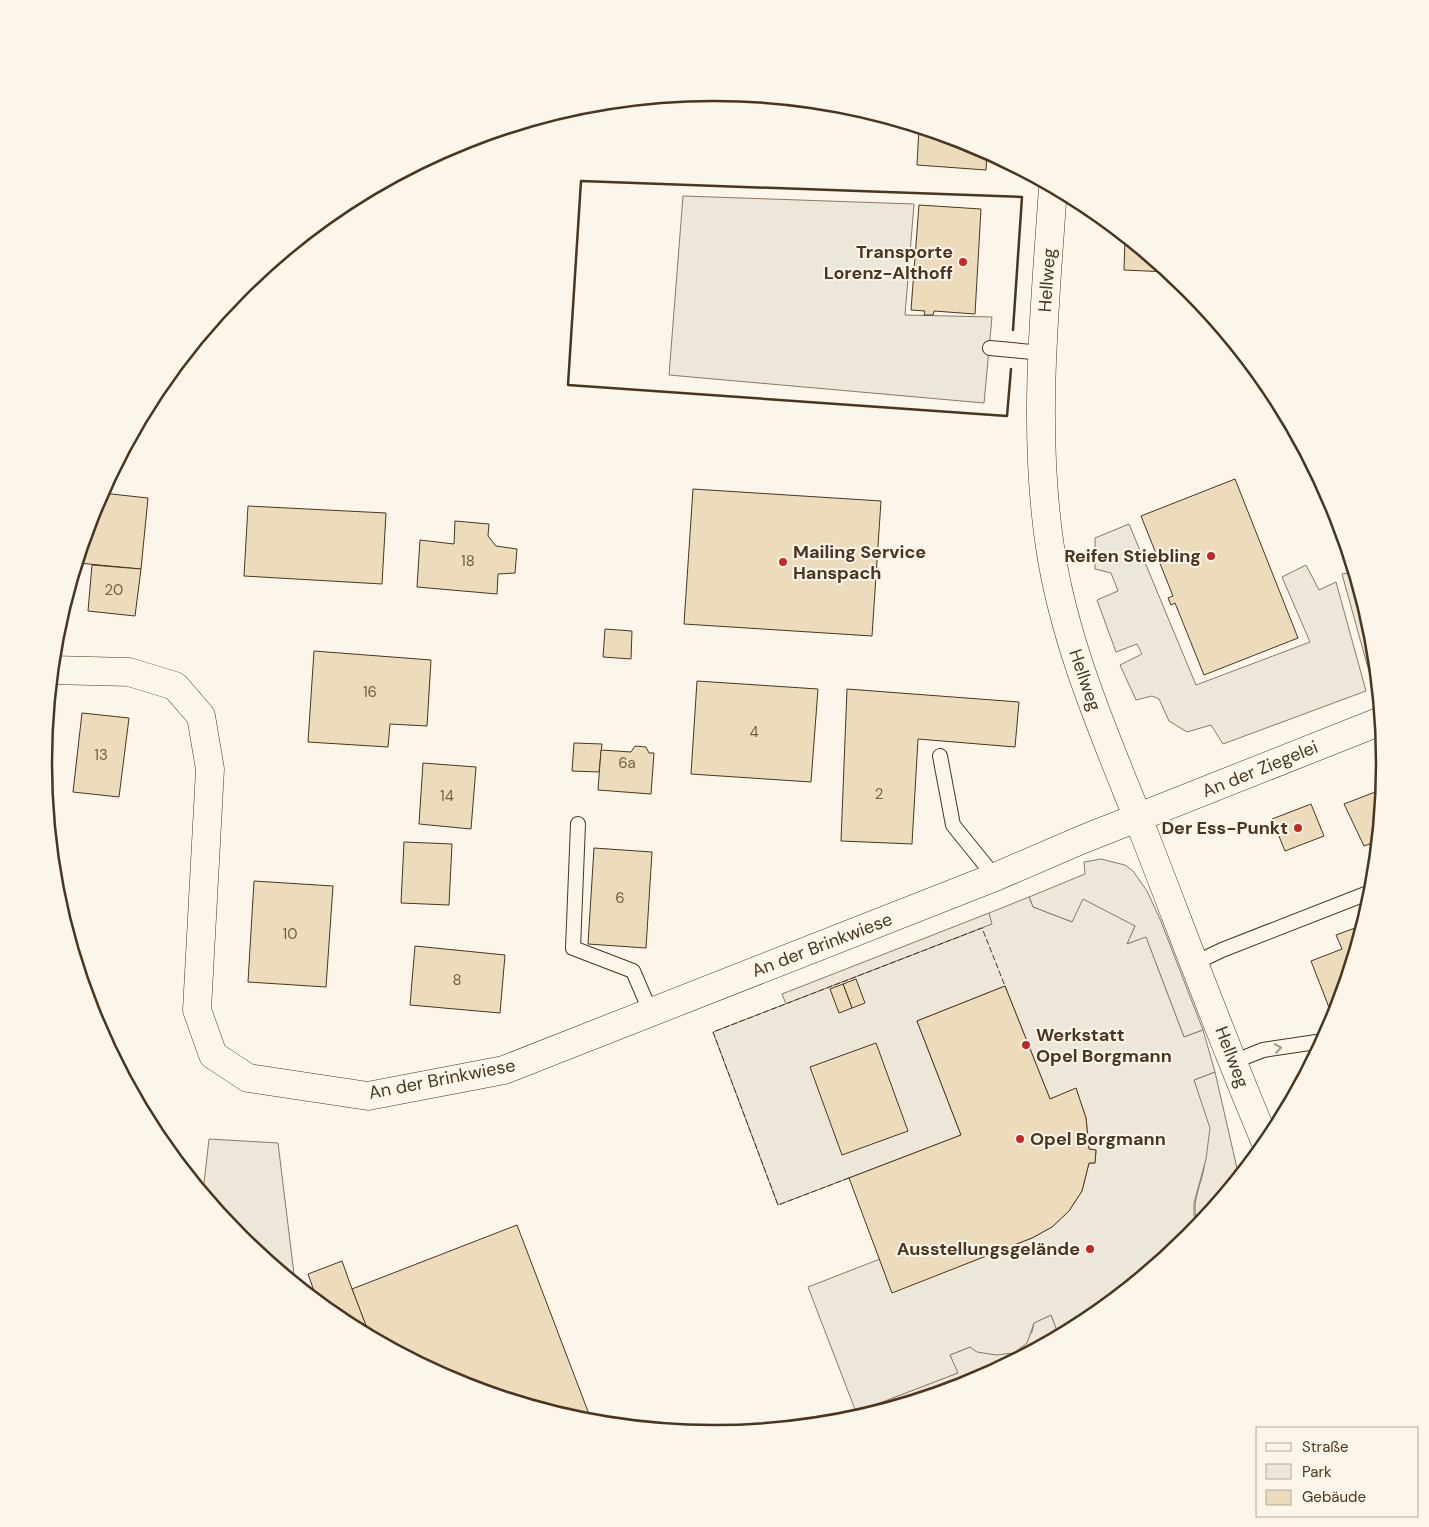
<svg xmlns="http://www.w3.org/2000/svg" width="1429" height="1527" viewBox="0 0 1429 1527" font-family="'DM Sans',sans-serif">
  <rect width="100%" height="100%" fill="#fbf6e9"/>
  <!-- green -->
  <g fill="#ede6d9" stroke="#887966">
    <polygon points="1101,859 1125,865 1133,871 1147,891 1160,919 1203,1030 1184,1037 1146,938 1126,944 1135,926 1072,922 1033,907 1029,897 1085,874 1084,862"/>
    <polygon points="989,913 993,924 786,1004 782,994"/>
    <path d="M1215 1072 1239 1177 1198 1227C1189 1199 1203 1186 1205 1160 1207 1144 1199 1096 1194 1080Z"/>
    <path d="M1051 1315 1059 1335 1065 1333 971 1383 858 1418 856 1412 957 1373 950 1355 970 1347C984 1356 999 1354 1014 1353L1032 1332 1034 1323Z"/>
  </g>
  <!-- parking -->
  <g fill="#ede7d9" stroke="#887966">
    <polygon points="683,196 914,204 905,315 992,317 984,403 669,375"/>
    <polygon points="1129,524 1196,685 1310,642 1282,577 1306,565 1319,590 1336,582 1366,691 1223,744 1211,725 1187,732 1169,721 1159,699 1152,696 1136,700 1120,665 1142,654 1137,644 1116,652 1097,600 1118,591 1111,573 1095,569 1095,538"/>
    <polygon points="1354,572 1372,633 1377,684 1373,686 1342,574"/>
    <polygon points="1029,897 1033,907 1072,922 1083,899 1135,926 1127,944 1146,937 1184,1037 1203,1030 1215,1072 1194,1080 1210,1128 1206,1159 1194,1203 1194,1215 1198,1227 1189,1238 1115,1299 1107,1302 1108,1304 1087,1321 1059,1336 1051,1315 1034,1323 1027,1343 1014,1353 996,1355 977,1352 970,1347 950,1355 958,1373 856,1412 808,1287 880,1259 892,1292 1032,1238 1052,1227 1069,1211 1082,1191 1089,1163 1095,1163 1096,1150 1089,1149 1086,1118 1076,1089 1050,1099 1005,986 917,1021 961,1135 778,1205 713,1032 992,924 989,913"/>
    <polygon points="209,1139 278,1143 295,1282 240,1238 203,1192"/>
  </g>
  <!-- building -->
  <g fill="#ecdcbc" stroke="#4a3520">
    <polygon points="919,128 971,144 987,152 986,170 917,165"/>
    <polygon points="919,205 981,209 975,314 934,311 933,315 924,315 925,311 911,310"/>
    <polygon points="1125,237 1168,272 1124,270"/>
    <polygon points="1235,479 1298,638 1204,675 1175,603 1171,605 1168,598 1173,596 1141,516"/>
    <polygon points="693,489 881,501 872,636 684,624"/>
    <polygon points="102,493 148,498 141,569 78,563 95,507"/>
    <polygon points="1331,502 1334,507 1351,561 1348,562"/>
    <polygon points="248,506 386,513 382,584 244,576"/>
    <polygon points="455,521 489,524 488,536 496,546 517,549 515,573 498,574 497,594 417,587 420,540 454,544"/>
    <polygon points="92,565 141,569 135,616 88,611"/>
    <polygon points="605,629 632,631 631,659 603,657"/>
    <polygon points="314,651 431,660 427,726 390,724 388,747 308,742"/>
    <polygon points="697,681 818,689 811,782 691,774"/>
    <polygon points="847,689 1019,702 1015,747 918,739 912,844 841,841"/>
    <polygon points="82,713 129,718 119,797 73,792"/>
    <polygon points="574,743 602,744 599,772 572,771"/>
    <polygon points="635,746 646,747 649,753 654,753 651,794 598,790 601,750 631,752"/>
    <polygon points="45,751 51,751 47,794 44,764"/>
    <polygon points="423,763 476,767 471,829 419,824"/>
    <polygon points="1383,789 1378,841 1364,846 1344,804"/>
    <polygon points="1311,804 1324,836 1285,851 1272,819"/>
    <polygon points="404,842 452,844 449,905 401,903"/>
    <polygon points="594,848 652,852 646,948 588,944"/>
    <polygon points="254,881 333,886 326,987 248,982"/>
    <polygon points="1363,925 1338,1007 1330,1010 1311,961 1342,949 1336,935"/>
    <polygon points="415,946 505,955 500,1013 410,1005"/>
    <polygon points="856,979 865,1003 852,1008 843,984"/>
    <polygon points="843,984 852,1008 839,1013 830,989"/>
    <polygon points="1005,986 1050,1099 1076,1088 1086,1118 1089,1149 1096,1150 1095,1163 1089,1163 1082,1191 1069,1211 1052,1227 1032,1238 892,1293 849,1178 961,1135 917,1021"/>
    <polygon points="876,1043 908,1131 842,1155 810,1067"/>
    <polygon points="517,1225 592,1422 458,1383 370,1336 359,1308 352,1289"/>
    <polygon points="342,1261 352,1289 370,1336 342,1321 318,1302 308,1274"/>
  </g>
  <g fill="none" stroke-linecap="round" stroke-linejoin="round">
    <defs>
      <g id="lane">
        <polyline points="990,348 1043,353"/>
        <polyline points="940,756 953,825 995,877"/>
        <polyline points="578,824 573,948 633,971 651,1013"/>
        <polyline points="1195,963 1222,950 1373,891"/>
        <polyline points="1233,1062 1263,1050 1323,1041"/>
      </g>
      <polyline id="street" points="53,670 129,672 175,686 201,716 210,769 197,1010 213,1055 248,1078 368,1096 504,1070 995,877 1081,840 1381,721"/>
      <path id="secondary" d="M1053 188C1045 307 1032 428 1050 547 1065 648 1108 742 1145 836 1185 939 1223 1042 1266 1143"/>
    </defs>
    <!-- lane casing -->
    <use href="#lane" stroke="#4a3520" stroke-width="16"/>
    <!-- street casing -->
    <use href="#street" stroke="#4a3520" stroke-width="29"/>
    <!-- secondary casing -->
    <use href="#secondary" stroke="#4a3520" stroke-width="29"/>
    <!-- lane -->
    <use href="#lane" stroke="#fbf6e9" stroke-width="14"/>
    <!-- street -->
    <use href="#street" stroke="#fbf6e9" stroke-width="28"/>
    <!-- secondary -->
    <use href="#secondary" stroke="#fbf6e9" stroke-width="28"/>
    <!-- fence -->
    <polyline stroke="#4a3520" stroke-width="1" stroke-dasharray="6 2.5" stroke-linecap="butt" points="849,1178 778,1205 713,1032 982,928 1005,986"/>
    <!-- wall -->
    <polyline stroke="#4a3520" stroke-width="2.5" points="1011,369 1007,416 568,385 581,181 1022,197 1013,330"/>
  </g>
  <!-- one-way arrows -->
  <defs><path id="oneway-chevron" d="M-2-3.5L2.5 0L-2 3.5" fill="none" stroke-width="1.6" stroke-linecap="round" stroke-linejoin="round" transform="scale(1.25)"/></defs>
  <use stroke="#a29684" href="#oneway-chevron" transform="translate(1278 1048) rotate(-8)"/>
  <!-- markers -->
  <g fill="#c62828" stroke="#fbf6e9" stroke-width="2">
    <circle cx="963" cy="262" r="5"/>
    <circle cx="1211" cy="556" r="5"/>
    <circle cx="783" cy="562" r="5"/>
    <circle cx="1298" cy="828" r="5"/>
    <circle cx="1026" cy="1045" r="5"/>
    <circle cx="1020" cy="1139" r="5"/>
    <circle cx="1090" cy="1249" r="5"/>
  </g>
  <g text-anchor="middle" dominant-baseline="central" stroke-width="4" stroke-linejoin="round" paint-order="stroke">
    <!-- number labels -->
    <g font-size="15" fill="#725f47">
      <text x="468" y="561">18</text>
      <text x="114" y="590">20</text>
      <text x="370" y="692">16</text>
      <text x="754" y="732">4</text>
      <text x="101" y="755">13</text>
      <text x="627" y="763">6a</text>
      <text x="879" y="794">2</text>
      <text x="447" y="796">14</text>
      <text x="620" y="898">6</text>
      <text x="290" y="934">10</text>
      <text x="457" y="980">8</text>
    </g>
    <!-- poi labels -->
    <g font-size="18" font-weight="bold" fill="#4a3520" stroke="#fbf6e9" text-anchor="end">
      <text x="953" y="252">Transporte<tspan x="953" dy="21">Lorenz-Althoff</tspan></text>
      <text x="793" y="552" text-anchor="start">Mailing Service<tspan x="793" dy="21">Hanspach</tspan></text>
      <text x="1201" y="556">Reifen Stiebling</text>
      <text x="1288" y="828">Der Ess-Punkt</text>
      <text x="1036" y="1035" text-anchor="start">Werkstatt<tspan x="1036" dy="21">Opel Borgmann</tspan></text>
      <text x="1030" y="1139" text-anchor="start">Opel Borgmann</text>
      <text x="1080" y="1249">Ausstellungsgelände</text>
    </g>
    <!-- street labels -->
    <g font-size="18" fill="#4a3520" stroke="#fbf6e9">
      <text transform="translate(1047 280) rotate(-86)">Hellweg</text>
      <text transform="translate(1085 680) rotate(71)">Hellweg</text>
      <text transform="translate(1260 769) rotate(-22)">An der Ziegelei</text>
      <text transform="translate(822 945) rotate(-21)">An der Brinkwiese</text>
      <text transform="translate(1232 1057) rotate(69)">Hellweg</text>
      <text transform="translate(442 1079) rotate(-11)">An der Brinkwiese</text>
    </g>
  </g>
  <!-- crop -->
  <path d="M0 0H1429V1527H0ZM52 763a662 662 0 1 1 1324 0a662 662 0 1 1-1324 0Z" fill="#fbf6e9" fill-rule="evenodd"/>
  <path fill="none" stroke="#4a3520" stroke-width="2.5" d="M52 763a662 662 0 1 1 1324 0a662 662 0 1 1-1324 0Z"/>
  <!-- legend -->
  <rect x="1256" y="1427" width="162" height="90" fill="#fbf6e9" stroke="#b4a999"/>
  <rect x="1266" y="1443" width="25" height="8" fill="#fbf6e9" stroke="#b4a999"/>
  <text x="1302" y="1452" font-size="15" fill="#4a3520">Straße</text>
  <rect x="1266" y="1464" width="25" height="15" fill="#ede6d9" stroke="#b4a999"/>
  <text x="1302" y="1477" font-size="15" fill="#4a3520">Park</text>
  <rect x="1266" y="1490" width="25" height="15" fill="#ecdcbc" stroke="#b4a999"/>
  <text x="1302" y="1502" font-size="15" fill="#4a3520">Gebäude</text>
</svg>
